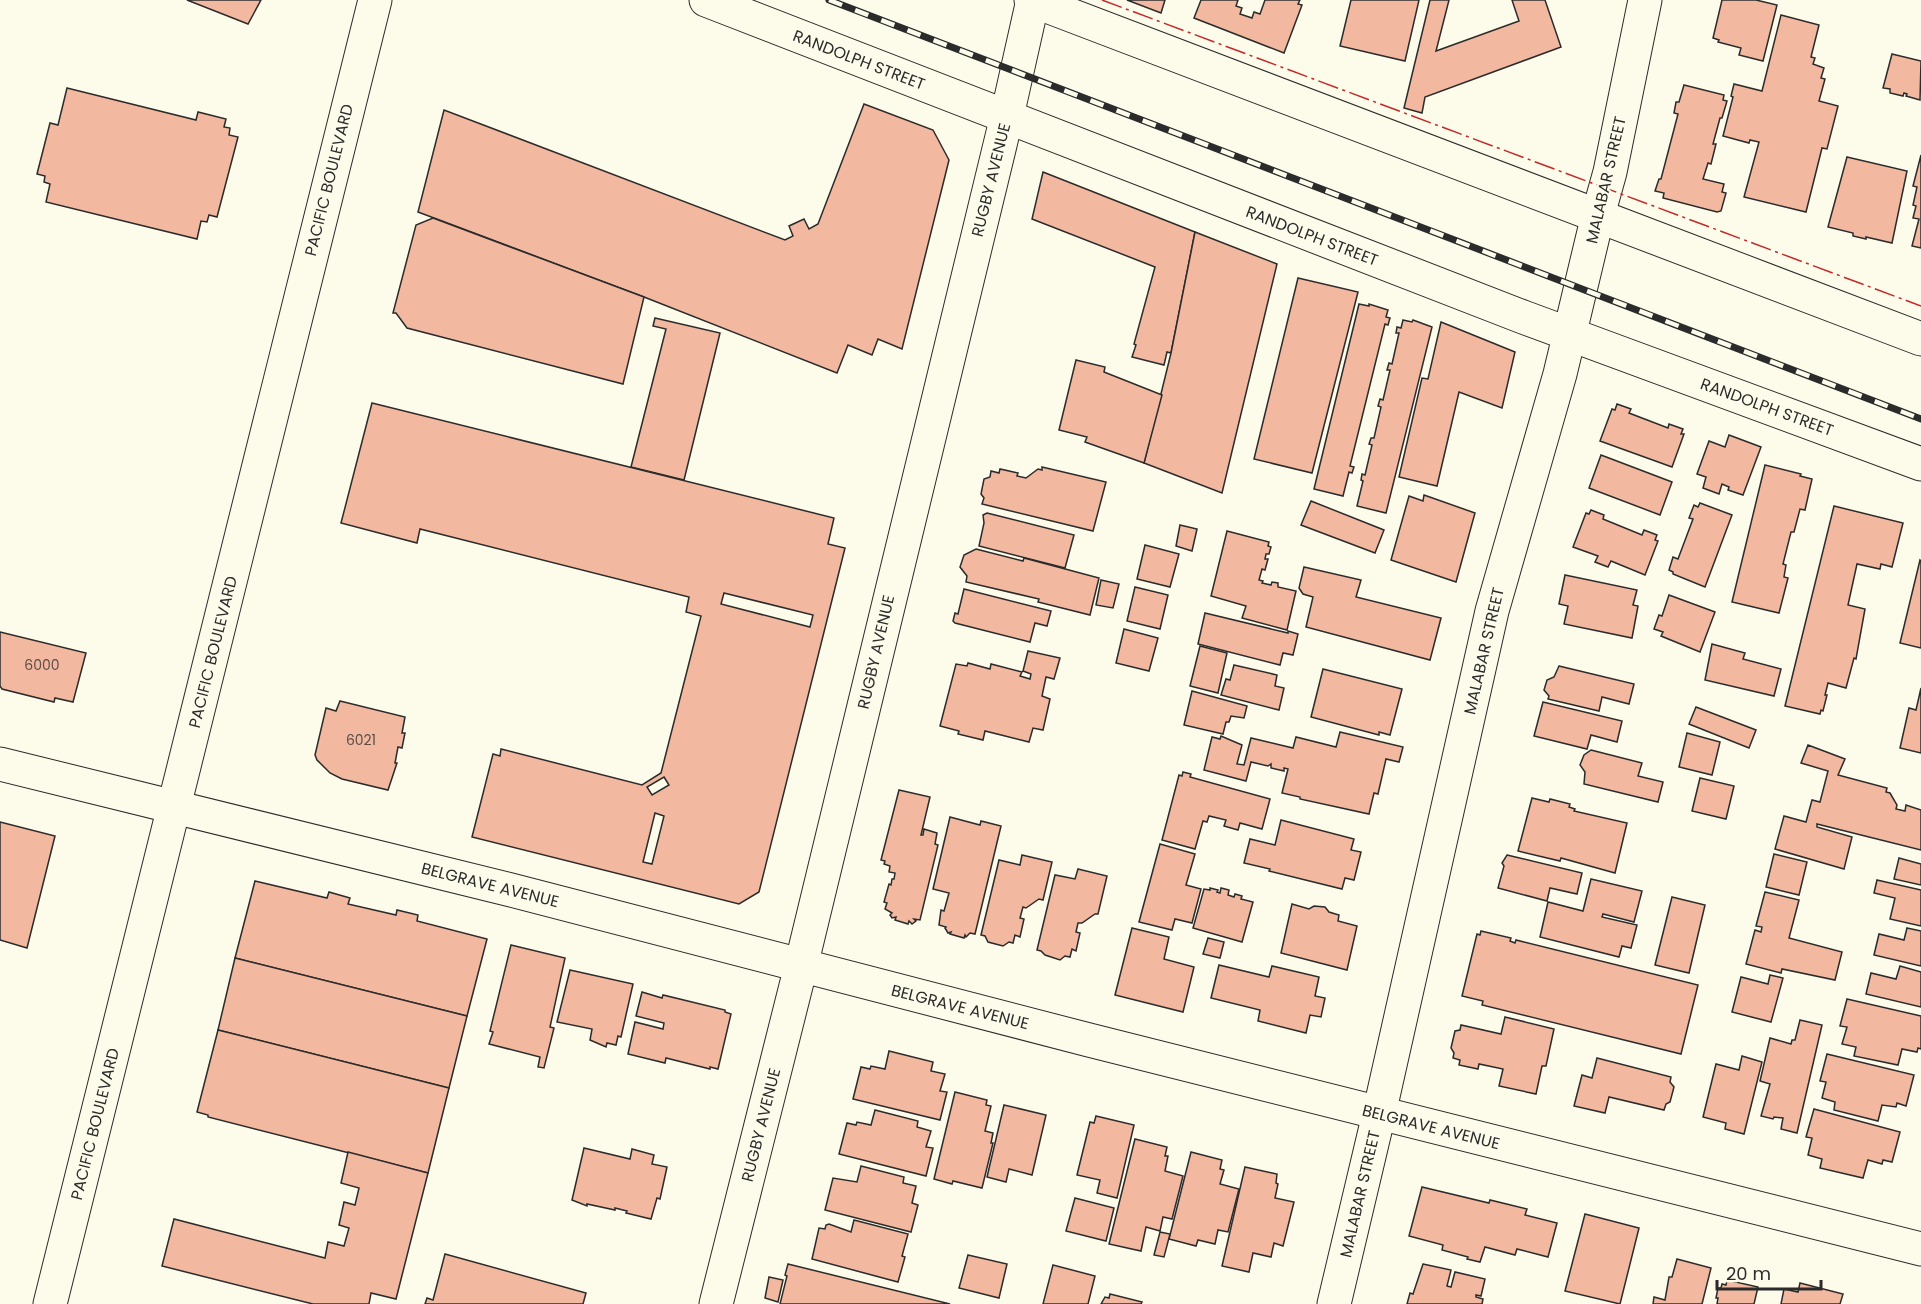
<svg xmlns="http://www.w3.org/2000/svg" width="1921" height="1304" viewBox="0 0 1921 1304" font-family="Poppins,sans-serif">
  <rect width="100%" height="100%" fill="#fdfbea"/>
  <!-- building -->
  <g fill="#f2b8a0" stroke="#2b2b2b" stroke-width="1.5" fill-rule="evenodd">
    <polygon points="187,0 261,0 248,24"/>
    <polygon points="1127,0 1165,0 1161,13"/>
    <polygon points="1201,0 1238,0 1236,6 1242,8 1240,14 1252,18 1254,12 1260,14 1265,0 1300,0 1298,4 1302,5 1284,53 1194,18"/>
    <polygon points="1351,0 1419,0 1405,61 1340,46"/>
    <polygon points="1430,0 1449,0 1436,51 1519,21 1512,0 1545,0 1561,47 1425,97 1422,113 1404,108"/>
    <polygon points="1722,0 1756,0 1777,5 1763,61 1739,55 1741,48 1718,42 1719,40 1713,38"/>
    <polygon points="1781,15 1819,25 1811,57 1815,58 1813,64 1824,68 1821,78 1825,79 1819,101 1838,106 1827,149 1822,148 1806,212 1744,197 1759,142 1750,140 1749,143 1723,136 1733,97 1731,96 1734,84 1762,91"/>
    <polygon points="1892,54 1921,61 1920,100 1906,96 1907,94 1904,93 1903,96 1890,93 1890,89 1883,88"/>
    <polygon points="1684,85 1724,95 1723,100 1727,101 1722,118 1720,118 1713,144 1716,144 1711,164 1708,163 1703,179 1724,184 1722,192 1726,193 1721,211 1717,212 1663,198 1664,193 1655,191 1659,179 1661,179 1678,114 1674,113 1676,102 1679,102"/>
    <polygon points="67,88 196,120 198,112 226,119 224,127 230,128 229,135 238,137 217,217 209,215 207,222 201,221 197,239 46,202 50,184 44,182 45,176 37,174 50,123 58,125"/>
    <polygon points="864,104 933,130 949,160 902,349 878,339 872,355 848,345 837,373 644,297 418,212 444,110 785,240 793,236 789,226 804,219 809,229 818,224"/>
    <polygon points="1921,155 1921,248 1912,246 1919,219 1913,218 1916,206 1913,205 1917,187 1913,186"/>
    <polygon points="1847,157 1907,171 1892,243 1866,237 1866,239 1853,236 1853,233 1828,227"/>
    <polygon points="1043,172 1195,232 1171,353 1167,352 1164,365 1132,357 1136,345 1134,344 1155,267 1032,219"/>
    <polygon points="433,218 644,297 623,384 407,328 396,313 393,313 416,225"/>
    <polygon points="1195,232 1277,264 1222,493 1144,463 1171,353"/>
    <polygon points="1298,278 1358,292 1312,473 1254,459"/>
    <polygon points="1359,304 1369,306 1369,304 1388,310 1386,317 1390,318 1388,325 1385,324 1350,466 1354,467 1352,473 1349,472 1343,496 1314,489"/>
    <polygon points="655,318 720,333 684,480 631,467 666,329 653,326"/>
    <polygon points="1403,320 1412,322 1413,320 1432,327 1386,513 1357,506 1363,481 1361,480 1362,474 1365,475 1372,445 1369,444 1371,438 1374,438 1381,407 1378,406 1380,399 1383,400 1390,370 1387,370 1389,363 1392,364 1399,333 1396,333 1397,327 1401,328"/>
    <polygon points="1441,322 1515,352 1502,408 1459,392 1437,486 1399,477 1422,378 1428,379"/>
    <polygon points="1076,360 1105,367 1104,372 1162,395 1144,463 1085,442 1087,437 1059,430"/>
    <path d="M372 403 834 518 828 544 845 548 759 892 739 904 472 837 493 754 500 756 501 749 642 785 661 773 701 616 686 612 689 597 420 529 417 543 341 523ZM724 593 813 615 810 627 721 604ZM664 777 669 785 652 795 647 787ZM655 813 664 816 652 864 643 862Z"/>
    <polygon points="1617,404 1631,409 1629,413 1668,428 1669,424 1683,429 1681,434 1684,434 1672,467 1600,441 1612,409 1615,410"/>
    <polygon points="1729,435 1761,447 1743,495 1728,490 1729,487 1722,484 1719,494 1703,488 1706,477 1697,474 1709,441 1725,447"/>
    <polygon points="1601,455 1672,482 1660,515 1589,488"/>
    <polygon points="1765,465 1801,474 1800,476 1812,479 1805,510 1800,509 1794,532 1791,532 1783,564 1786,565 1784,577 1788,578 1779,613 1732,602"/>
    <polygon points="1042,467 1106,482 1093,531 982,504 984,498 981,494 984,479 990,477 991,471 999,473 1000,469 1018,473 1017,476 1026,478 1038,469 1042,470"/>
    <polygon points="1424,495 1475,513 1456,582 1391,560 1409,496 1423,501"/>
    <polygon points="1311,501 1384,530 1375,553 1301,525"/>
    <polygon points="1700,503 1732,515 1705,587 1673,574 1673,572 1669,570 1673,557 1678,559 1693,519 1689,518 1694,505 1698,507"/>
    <polygon points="1834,506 1903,523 1892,567 1881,564 1880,569 1857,564 1848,605 1865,609 1856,659 1854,658 1846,688 1828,683 1825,695 1827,695 1823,711 1821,710 1820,714 1785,706"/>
    <polygon points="1591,510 1604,515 1603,519 1642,535 1644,530 1657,535 1655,540 1658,541 1645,575 1611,561 1608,567 1595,562 1598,556 1573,547 1586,513 1589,514"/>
    <polygon points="987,513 1074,535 1065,568 979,546 984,523 983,515"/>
    <polygon points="1180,525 1197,529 1192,551 1176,546"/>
    <polygon points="1227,531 1269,542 1268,546 1271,547 1269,554 1266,554 1265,559 1268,559 1265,570 1262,569 1259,580 1263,581 1262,583 1271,585 1272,582 1278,583 1278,587 1296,591 1287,630 1242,618 1246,606 1211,596"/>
    <polygon points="1145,545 1179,554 1170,587 1137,579"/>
    <polygon points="976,549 1023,561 1024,558 1099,578 1090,615 1038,602 1039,599 966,582 967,576 960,567 964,555"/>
    <polygon points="1920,560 1921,561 1921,648 1900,643"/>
    <polygon points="1304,567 1361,580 1356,597 1441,618 1430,660 1306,627 1313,597 1303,594 1299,588"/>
    <polygon points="1565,575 1637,590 1633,605 1638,606 1632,638 1564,624 1568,606 1559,604"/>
    <polygon points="1101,580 1119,584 1113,608 1096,605"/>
    <polygon points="1135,587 1168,595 1160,629 1127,621"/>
    <polygon points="964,589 1051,611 1047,626 1035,623 1030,642 955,623 953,621 955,613 958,614"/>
    <polygon points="1669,595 1715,612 1700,652 1661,636 1663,632 1654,629 1659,615 1662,616"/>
    <polygon points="1205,613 1288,633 1288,631 1298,634 1293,655 1283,653 1280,665 1198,644"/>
    <polygon points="1124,629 1158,638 1149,671 1116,663"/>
    <polygon points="0,632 86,653 73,702 55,698 54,702 2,689 0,686"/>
    <polygon points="1712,644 1745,653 1743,659 1781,669 1774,696 1705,680"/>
    <polygon points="1200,646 1227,653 1218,693 1190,686"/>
    <polygon points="1028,651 1060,658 1054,679 1046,677 1042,696 1050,699 1043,730 1033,728 1029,742 985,731 983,740 958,734 959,731 940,726 956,664 967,666 968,663 990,669 991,664 1022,672 1020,676 1030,679 1031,674 1023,671"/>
    <polygon points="1234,665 1277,675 1275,686 1284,688 1279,710 1221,695 1226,679 1230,680"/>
    <polygon points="1559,666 1634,684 1629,704 1602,697 1599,711 1548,699 1549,696 1544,690 1547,680 1554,677"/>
    <polygon points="1323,669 1402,689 1390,735 1379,732 1379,735 1311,717"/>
    <polygon points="1921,688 1921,753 1900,748 1909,708 1916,710"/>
    <polygon points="1192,691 1247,706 1244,718 1231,716 1229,722 1226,722 1223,734 1184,725"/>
    <polygon points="340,701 405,717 402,733 405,733 402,748 398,747 395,763 397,763 388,790 342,779 330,773 317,760 315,755 326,708 336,711"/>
    <polygon points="1543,702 1622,721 1617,742 1591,735 1587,749 1534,736"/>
    <polygon points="1696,707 1756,730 1749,748 1689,724"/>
    <polygon points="1340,732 1403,747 1399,762 1386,759 1378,794 1374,793 1369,814 1300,799 1300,797 1282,793 1288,769 1284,768 1284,771 1271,768 1271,764 1268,766 1251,762 1246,781 1204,770 1212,737 1220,739 1221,736 1242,745 1237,764 1244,765 1251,738 1293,748 1296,737 1336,747"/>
    <polygon points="1687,733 1720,742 1712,775 1679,767"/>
    <polygon points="1808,745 1845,759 1838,775 1887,788 1886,792 1890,793 1897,805 1896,809 1905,811 1906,805 1921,810 1921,850 1817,824 1817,827 1852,837 1844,869 1775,849 1784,816 1806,822 1812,800 1820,802 1828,771 1801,763"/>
    <polygon points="1591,750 1642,763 1638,776 1663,782 1658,802 1584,784 1585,772 1580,765 1584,755"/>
    <polygon points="1183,772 1191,774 1190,777 1270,799 1262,829 1240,823 1238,830 1224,826 1226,820 1209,816 1207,822 1203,821 1195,849 1162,840 1179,775 1182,776"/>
    <polygon points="1700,778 1734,786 1726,819 1692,811"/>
    <polygon points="899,790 930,797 921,835 923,835 924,829 937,833 935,844 938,845 920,920 914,919 916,921 912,924 909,921 908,924 895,920 896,917 892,918 890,915 892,913 885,909 887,903 884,902 889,884 891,885 892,879 894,879 895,873 889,872 890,866 884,864 885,861 881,860"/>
    <polygon points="1532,798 1549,802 1550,799 1570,804 1569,807 1575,809 1574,811 1627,823 1615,873 1561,858 1560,861 1518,851"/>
    <polygon points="950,817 980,825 981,821 1001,826 975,934 970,933 966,937 965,935 964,938 950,934 951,932 948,933 945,928 946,927 939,925 941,910 944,911 949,893 933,889"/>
    <polygon points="1281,820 1354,839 1351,850 1361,852 1354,880 1345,878 1342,889 1269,871 1270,869 1244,863 1250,839 1275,845"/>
    <polygon points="0,822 55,836 27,948 0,940"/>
    <polygon points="1160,844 1195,854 1186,885 1201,889 1192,923 1175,919 1172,930 1139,922"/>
    <polygon points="1774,854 1807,862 1799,895 1766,887"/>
    <polygon points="1022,855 1052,862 1043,900 1039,899 1026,908 1023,907 1020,918 1024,919 1020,937 1015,935 1013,943 1009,942 1003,946 988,942 985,936 981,935 999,860 1020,865"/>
    <polygon points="1507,855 1582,873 1577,894 1550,888 1547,901 1498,888 1504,866 1502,863"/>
    <polygon points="1899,858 1921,864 1921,885 1894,879"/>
    <polygon points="1078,869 1107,876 1098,914 1095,914 1082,923 1078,923 1076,932 1080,933 1076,951 1072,949 1070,957 1065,956 1060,960 1045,955 1041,951 1037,950 1055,875 1075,879"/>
    <polygon points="1591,879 1642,891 1634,922 1603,914 1602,917 1637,925 1631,948 1622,946 1619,957 1540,937 1548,902 1583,911"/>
    <polygon points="1877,880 1921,890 1921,926 1890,919 1895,898 1874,893"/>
    <polygon points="255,881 327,898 329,892 350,898 348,904 396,915 397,910 418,915 417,921 487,939 467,1016 235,958"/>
    <polygon points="1210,888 1218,890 1217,892 1220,893 1221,888 1229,890 1228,895 1234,897 1235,894 1242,896 1241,899 1253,902 1242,942 1193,928 1204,889 1210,890"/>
    <polygon points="1765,892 1799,900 1789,938 1842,952 1835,980 1782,969 1781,973 1746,964 1755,930 1761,932 1762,927 1756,926"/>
    <polygon points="1672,897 1705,905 1689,973 1655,965"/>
    <polygon points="1292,904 1309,909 1314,906 1325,907 1329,912 1339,915 1338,921 1357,926 1347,970 1281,953"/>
    <polygon points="1132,928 1169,937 1164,959 1194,967 1183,1012 1115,995"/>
    <polygon points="1907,928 1921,931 1921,966 1874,955 1879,934 1904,940"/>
    <polygon points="1481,931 1511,938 1510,941 1515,943 1516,940 1698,985 1681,1054 1482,1005 1483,1001 1462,996 1477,934 1480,935"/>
    <polygon points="1208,938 1224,942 1220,958 1203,954"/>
    <polygon points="511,945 565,958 550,1027 554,1028 544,1068 538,1067 540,1057 489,1044 493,1032 490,1031"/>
    <polygon points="235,958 467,1016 449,1088 218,1030"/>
    <polygon points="1219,965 1269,977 1272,966 1319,977 1315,996 1325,998 1321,1017 1310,1015 1306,1033 1258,1021 1260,1010 1211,998"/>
    <polygon points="1900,966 1921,972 1921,1007 1866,994 1871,973 1896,979"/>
    <polygon points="570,970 633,984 621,1037 618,1036 616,1045 607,1043 606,1047 590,1040 592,1029 557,1022"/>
    <polygon points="1770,975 1783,978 1771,1022 1732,1012 1741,977 1768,984"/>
    <polygon points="642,992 662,998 663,995 725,1010 725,1012 731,1014 718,1069 710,1067 710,1069 666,1058 665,1063 628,1054 635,1022 663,1029 664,1023 636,1016"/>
    <polygon points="1847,999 1921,1016 1921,1049 1918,1048 1917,1052 1902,1049 1898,1065 1854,1056 1856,1047 1842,1044 1847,1027 1840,1026"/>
    <polygon points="1505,1017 1554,1029 1546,1066 1542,1066 1536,1094 1499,1086 1503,1069 1479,1064 1478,1069 1459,1065 1460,1060 1453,1058 1454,1053 1451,1048 1455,1031 1460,1030 1461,1025 1501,1034"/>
    <polygon points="1800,1020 1822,1025 1797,1133 1781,1129 1783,1118 1774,1117 1773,1119 1761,1116 1770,1084 1760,1081 1770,1038 1791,1044 1792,1040 1795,1040"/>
    <polygon points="218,1030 449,1088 428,1173 208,1117 208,1115 197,1112"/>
    <polygon points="889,1051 933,1062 931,1071 945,1074 940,1091 947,1092 940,1120 853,1099 861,1067 870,1069 871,1066 885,1069"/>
    <polygon points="1827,1054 1914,1075 1906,1106 1897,1103 1896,1107 1882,1105 1878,1121 1834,1110 1835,1102 1822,1098 1826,1082 1820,1081"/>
    <polygon points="1742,1056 1762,1062 1744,1134 1725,1129 1726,1123 1703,1117 1716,1064 1739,1070"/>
    <polygon points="1597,1058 1671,1077 1670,1082 1674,1087 1670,1102 1666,1104 1664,1110 1609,1097 1605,1113 1574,1106 1582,1075 1592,1078"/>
    <polygon points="955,1092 987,1100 986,1105 991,1106 985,1131 993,1133 991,1143 993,1143 982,1188 953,1181 952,1184 934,1179"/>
    <polygon points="1004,1105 1046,1115 1032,1175 1009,1169 1006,1182 987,1177"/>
    <polygon points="1814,1109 1900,1132 1892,1162 1883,1160 1882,1164 1868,1160 1863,1178 1820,1168 1822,1159 1808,1155 1812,1138 1806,1137"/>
    <polygon points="875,1110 918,1121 917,1127 931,1131 926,1147 933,1148 926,1176 839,1154 847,1123 856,1125 857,1122 871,1125"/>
    <polygon points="1096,1116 1134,1125 1117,1198 1097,1193 1100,1180 1077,1175 1090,1122 1094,1123"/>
    <polygon points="1135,1139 1167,1147 1165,1156 1168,1156 1165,1171 1183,1176 1172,1219 1163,1217 1160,1231 1146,1227 1141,1251 1109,1244"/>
    <polygon points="584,1148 630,1159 632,1149 654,1155 652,1164 667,1167 660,1199 657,1198 651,1219 626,1213 627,1211 615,1208 615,1210 587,1204 587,1206 572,1200"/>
    <polygon points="348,1152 428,1173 396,1299 371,1293 369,1304 313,1304 162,1266 174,1219 325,1258 328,1242 344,1246 349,1228 339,1225 344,1202 355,1205 359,1188 341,1183"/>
    <polygon points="1191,1152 1222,1160 1220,1169 1224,1170 1220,1184 1239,1189 1228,1232 1218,1230 1215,1244 1198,1240 1196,1246 1169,1239"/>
    <polygon points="861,1166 904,1177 903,1183 916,1186 912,1203 918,1205 911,1232 825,1210 833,1178 857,1182"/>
    <polygon points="1245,1167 1277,1174 1276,1183 1278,1184 1275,1198 1294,1202 1283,1246 1274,1243 1271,1257 1253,1253 1249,1272 1222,1266"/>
    <polygon points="1422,1187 1489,1203 1490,1200 1527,1209 1525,1215 1557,1223 1548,1257 1517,1249 1515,1255 1485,1247 1480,1262 1467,1259 1468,1257 1442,1250 1443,1245 1409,1236"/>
    <polygon points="1075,1198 1114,1208 1106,1241 1066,1231"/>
    <polygon points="1585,1214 1639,1228 1620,1304 1565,1291"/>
    <polygon points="854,1220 908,1234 902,1256 905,1257 898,1282 812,1259 819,1228 825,1229 826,1225 829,1224 851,1232"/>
    <polygon points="1160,1232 1170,1234 1164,1257 1154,1255"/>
    <polygon points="445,1254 586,1293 583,1304 425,1304 427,1298 433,1300"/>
    <polygon points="968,1255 1007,1264 999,1298 959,1288"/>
    <polygon points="1677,1259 1711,1268 1702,1304 1653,1304 1654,1297 1665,1300 1669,1277 1672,1277"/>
    <polygon points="788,1264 950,1304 780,1304 787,1276 785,1275"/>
    <polygon points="1423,1264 1451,1270 1447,1286 1451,1287 1455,1272 1485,1279 1481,1296 1476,1295 1476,1297 1483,1299 1482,1304 1407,1304 1410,1293 1413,1294"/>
    <polygon points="1053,1265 1095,1276 1088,1304 1043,1304"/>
    <polygon points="769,1277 783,1280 778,1302 765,1298"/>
    <polygon points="1727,1280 1758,1287 1754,1304 1717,1304 1718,1298 1716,1298 1718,1288 1721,1288 1722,1284 1726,1285"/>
    <polygon points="1800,1283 1843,1294 1840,1304 1781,1304 1784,1289 1798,1292"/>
    <polygon points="1110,1294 1142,1302 1141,1304 1101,1304 1105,1297 1109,1298"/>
  </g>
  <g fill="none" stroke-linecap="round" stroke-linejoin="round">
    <defs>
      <g id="minor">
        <polyline points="706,0 1523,317 1921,464"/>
        <polyline points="1031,0 1921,339"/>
        <polyline points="0,764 511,890 1089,1040 1921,1249"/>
        <polyline points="716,1304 801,966 1007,116 1033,0"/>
        <polyline points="1334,1304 1379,1114 1492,611 1560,374 1598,215 1610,172 1645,0"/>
      </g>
      <polyline id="major" points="50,1304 375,0"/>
    </defs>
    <!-- minor casing -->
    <use href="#minor" stroke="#2b2b2b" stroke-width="35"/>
    <!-- major casing -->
    <use href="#major" stroke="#2b2b2b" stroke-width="35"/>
    <!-- minor -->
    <use href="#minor" stroke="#fdfbea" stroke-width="33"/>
    <!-- major -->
    <use href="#major" stroke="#fdfbea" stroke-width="33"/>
    <defs>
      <polyline id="rail" points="829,0 1921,419"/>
    </defs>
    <!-- rail casing -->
    <use href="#rail" stroke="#2b2b2b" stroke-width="7"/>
    <!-- rail -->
    <use href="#rail" stroke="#fdfbea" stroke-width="4.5" stroke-dasharray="14" stroke-linecap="butt"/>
    <!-- power -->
    <polyline stroke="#c62828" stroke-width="1.5" stroke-dasharray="21 4.5 3 4.5" stroke-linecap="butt" points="1102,0 1921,306"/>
  </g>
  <g text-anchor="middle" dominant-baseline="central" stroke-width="4.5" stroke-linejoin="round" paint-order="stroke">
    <!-- number labels -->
    <g font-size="14" fill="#5d4e48">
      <text x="42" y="665">6000</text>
      <text x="361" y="740">6021</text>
    </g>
    <!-- street labels -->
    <g font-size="16" fill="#2b2b2b" stroke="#fdfbea">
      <text transform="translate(859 60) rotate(21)">RANDOLPH STREET</text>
      <text transform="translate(329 180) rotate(-76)">PACIFIC BOULEVARD</text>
      <text transform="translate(991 180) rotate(-76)">RUGBY AVENUE</text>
      <text transform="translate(1606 180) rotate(-77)">MALABAR STREET</text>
      <text transform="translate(1312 236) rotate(21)">RANDOLPH STREET</text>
      <text transform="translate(1767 407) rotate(20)">RANDOLPH STREET</text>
      <text transform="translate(1484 651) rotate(-77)">MALABAR STREET</text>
      <text transform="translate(213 652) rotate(-76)">PACIFIC BOULEVARD</text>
      <text transform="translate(876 652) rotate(-77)">RUGBY AVENUE</text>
      <text transform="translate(490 885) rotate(14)">BELGRAVE AVENUE</text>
      <text transform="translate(960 1007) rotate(14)">BELGRAVE AVENUE</text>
      <text transform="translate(95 1124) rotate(-76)">PACIFIC BOULEVARD</text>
      <text transform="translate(761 1125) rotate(-76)">RUGBY AVENUE</text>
      <text transform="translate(1431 1127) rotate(14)">BELGRAVE AVENUE</text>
      <text transform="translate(1360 1194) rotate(-77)">MALABAR STREET</text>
    </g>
  </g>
  <!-- scale -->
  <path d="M1717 1280v9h104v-9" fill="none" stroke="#2b2b2b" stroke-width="3"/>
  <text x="1726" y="1280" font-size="18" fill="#2b2b2b" stroke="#fdfbea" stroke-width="4.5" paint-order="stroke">20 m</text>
</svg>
